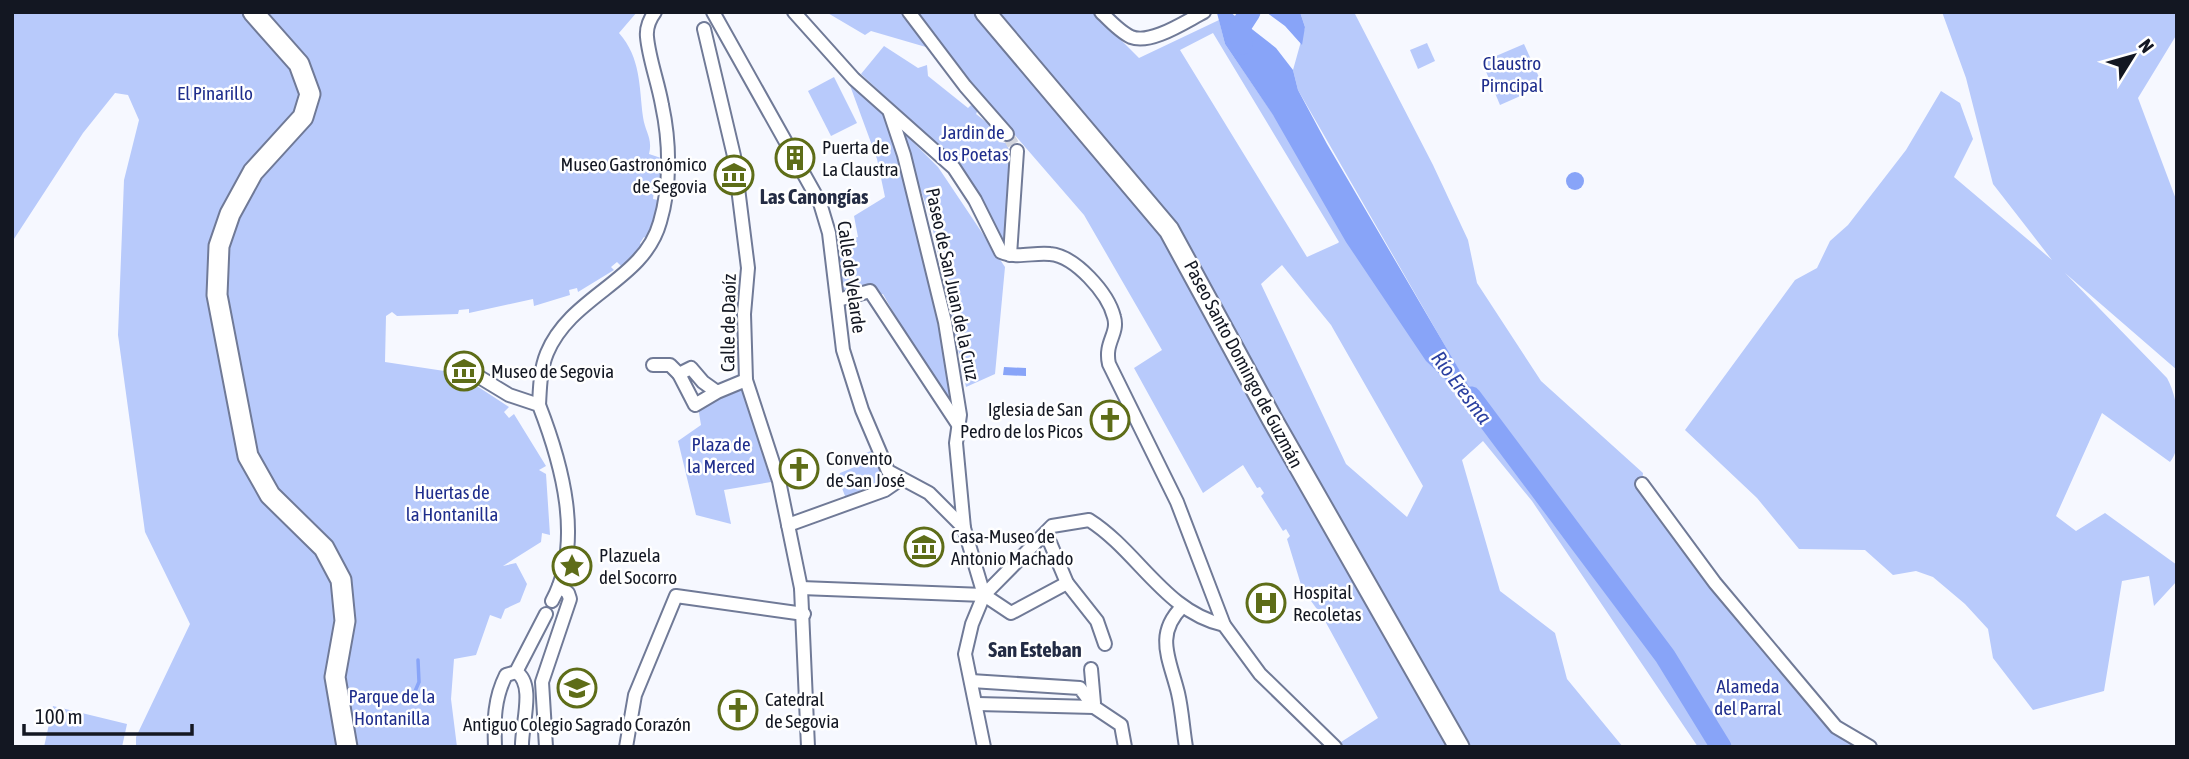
<svg xmlns="http://www.w3.org/2000/svg" width="2189" height="759" viewBox="0 0 2189 759" font-family="'Asap Condensed',sans-serif">
  <rect width="100%" height="100%" fill="#f6f8ff"/>
  <!-- green -->
  <g fill="#b8cafb" fill-rule="evenodd">
    <path d="M12 12H637L619 33C641 58 639 86 643 117 645 132 653 138 649 154L661 158 659 190 654 191 653 199 658 200 654 227 648 240 644 237 640 243 643 248 621 266 617 262 611 267 614 270 578 292 577 288 569 290 570 295 534 306 533 299 469 313V309L459 310 458 314 397 316 392 312 386 316 385 362 451 372 453 379 460 375 509 407 504 412 509 418 514 414 546 466 539 470 546 474 550 535 542 533 541 542 503 566 516 563 527 584 520 602 505 609 501 619 490 615 476 655 454 659 451 699 457 747H136V737L190 624 145 532 118 335 124 180 139 120 128 95 115 93 83 133 12 242Z"/>
    <path d="M826 12H1093L1139 58 1219 20 1225 44 1274 116 1486 417 1298 90 1293 70 1305 27 1300 12H1354L1433 165 1468 240 1477 283 1541 381 1643 473 1642 484 1836 727 1870 747H1698L1532 501 1483 441 1462 460 1500 591 1555 633 1567 679 1623 747H1340L1338 744 1378 718 1324 619 1306 594 1305 587 1302 588 1287 539 1290 536 1286 529 1283 531 1261 496 1264 493 1260 487 1257 488 1243 465 1203 493 1134 368 1162 350 1084 215 943 52 871 31 865 35ZM1213 33 1339 242 1338 243 1307 257 1180 50ZM1282 265 1331 325 1423 486 1407 517 1346 464 1261 284Z"/>
    <path d="M1942 12H2177V34L2138 98 2177 202V370L2065 273 2167 378C2178 397 2185 444 2170 462L2102 413 2056 516 2076 531 2105 513 2177 565V581L2154 606 2149 576 2122 581 2104 691 2033 710 1993 658 1988 629 1965 604 1933 577 1916 571 1893 575 1865 550 1799 549 1757 498 1685 430 1795 280 1817 268 1830 241 1848 225 1906 150 1941 91 1960 103 1973 139 1954 177 2052 260 1993 184 1966 78Z"/>
    <polygon points="1427,43 1435,61 1418,69 1410,50"/>
    <polygon points="1524,44 1543,86 1500,105 1482,62"/>
    <polygon points="884,46 918,68 927,65 928,76 968,108 971,105 978,110 976,114 1004,136 998,142 1006,143 1011,154 1005,241 1003,242 963,169 861,74"/>
    <polygon points="834,77 857,123 831,136 808,91"/>
    <polygon points="848,80 886,110 908,175 944,333 952,406 906,335 883,294 843,306 835,244 858,237 854,216 885,197 877,159"/>
    <polygon points="906,135 938,167 1005,267 995,374 966,387 930,216 905,148"/>
    <polygon points="742,388 771,482 724,490 731,524 696,515 678,441 701,425 698,407"/>
    <polygon points="873,450 887,485 847,501 838,478 840,473 869,461 866,453"/>
    <polygon points="53,706 127,724 122,747 44,747"/>
  </g>
  <!-- water -->
  <g fill="#88a4f8">
    <polygon points="1230,12 1276,48 1293,70 1298,90 1327,144 1488,419 1426,361 1346,242 1273,115 1225,44 1217,13"/>
    <polygon points="1266,12 1300,12 1305,27 1302,45 1285,26"/>
    <circle cx="1575" cy="181" r="9"/>
    <polygon points="1004,367 1026,368 1026,376 1003,375"/>
  </g>
  <g fill="none" stroke-linecap="round" stroke-linejoin="round">
    <!-- stream -->
    <polyline stroke="#88a4f8" stroke-width="3.5" points="413,696 419,682 418,660"/>
    <!-- river -->
    <g stroke="#88a4f8" stroke-width="21">
      <polyline points="1242,44 1239,29 1250,12"/>
      <polyline points="1471,397 1665,656 1721,747"/>
    </g>
    <!-- street-tunnel -->
    <polyline stroke="#d4d6de" stroke-width="12" stroke-dasharray="12 6" stroke-linecap="butt" points="1007,134 1017,151"/>
    <defs>
      <g id="street">
        <polyline points="713,12 820,203 829,233 843,350 862,410 888,471 929,493 964,528"/>
        <path d="M794 12 854 79 954 168 975 200 1001 252C1017 259 1034 252 1050 254 1075 256 1108 293 1114 317 1119 334 1104 342 1109 364L1177 502 1224 625 1260 674 1335 747"/>
        <polyline points="909,12 965,86 1007,134"/>
        <path d="M1101 12C1110 21 1120 32 1131 37 1151 45 1186 21 1204 12"/>
        <polyline points="704,29 734,156 748,268 744,314 746,380 779,481 801,588 808,747"/>
        <polyline points="890,113 904,155 945,322 960,415 956,443 964,528 984,595 1011,613 1067,583"/>
        <polyline points="1010,255 1017,151"/>
        <polyline points="838,300 870,291 959,426"/>
        <polyline points="653,365 670,365 679,374"/>
        <path d="M481 378 509 395 539 405C562 464 584 542 552 601"/>
        <polyline points="717,392 695,405 679,374 691,368 703,382 717,392 746,380"/>
        <path d="M539 405C540 388 540 370 547 353 571 295 644 281 660 222 671 185 670 142 662 105 658 82 649 59 647 37 646 27 649 20 655 12"/>
        <polyline points="1642,484 1715,583 1836,727 1870,747"/>
        <polyline points="788,525 885,490 901,479"/>
        <polyline points="1046,533 1067,583 1097,621 1105,644"/>
        <polyline points="801,588 984,595"/>
        <path d="M1182 607C1154 635 1170 660 1178 693 1182 710 1183 729 1186 747"/>
        <polyline points="1091,669 1094,703"/>
        <path d="M516 672C536 684 521 726 522 747"/>
        <polyline points="971,681 1080,688 1094,707 1121,725 1125,747"/>
        <polyline points="977,704 1094,707"/>
        <path d="M495 747C494 720 494 699 506 675L516 672 546 614"/>
        <polyline points="546,747 542,682 570,599 568,593 559,586"/>
        <polyline points="626,747 635,695 676,596 804,614"/>
        <path d="M984 747 965 654 972 624 984 595 1052 526 1089 520C1138 551 1165 612 1224 625"/>
      </g>
      <g id="primary">
        <polyline points="253,12 299,64 310,94 303,117 253,172 230,214 219,246 217,295 248,456 270,495 324,548 341,580 345,621 335,677 347,747"/>
        <polyline points="985,12 1169,230 1272,419 1459,747"/>
      </g>
    </defs>
    <!-- street casing -->
    <use href="#street" stroke="#707a97" stroke-width="16"/>
    <!-- primary casing -->
    <use href="#primary" stroke="#707a97" stroke-width="23"/>
    <!-- street -->
    <use href="#street" stroke="#fff" stroke-width="12"/>
    <!-- primary -->
    <use href="#primary" stroke="#fff" stroke-width="19"/>
  </g>
  <!-- icons -->
  <defs>
    <symbol id="building-ring" viewBox="-11 -11 22 22"><circle r="9.5" fill="#fff" stroke="#5e6d18" stroke-width="1.5"/><path d="M-4-6H4V6H1V3H-1V6H-4ZM-2.5-4.3h1.7v1.8h-1.7ZM.8-4.3h1.7v1.8H.8ZM-2.5-1h1.7V.8h-1.7ZM.8-1h1.7V.8H.8Z" fill="#5e6d18"/></symbol>
    <symbol id="museum-ring" viewBox="-11 -11 22 22"><circle r="9.5" fill="#fff" stroke="#5e6d18" stroke-width="1.5"/><path d="M0-6L6-3V-2H-6V-3ZM-5-1h2V3h-2ZM-1-1h2V3h-2ZM3-1h2V3H3ZM-6 4H6V6H-6Z" fill="#5e6d18"/></symbol>
    <symbol id="church-ring" viewBox="-11 -11 22 22"><circle r="9.5" fill="#fff" stroke="#5e6d18" stroke-width="1.5"/><path d="M-1.2-6h2.4v3.5h3.3v2.4h-3.3V6h-2.4V-.1h-3.3v-2.4h3.3Z" fill="#5e6d18"/></symbol>
    <symbol id="sight-ring" viewBox="-11 -11 22 22"><circle r="9.5" fill="#fff" stroke="#5e6d18" stroke-width="1.5"/><path d="M0-6L1.8-2.2L6-1.7L2.9 1.2L3.7 5.4L0 3.3L-3.7 5.4L-2.9 1.2L-6-1.7L-1.8-2.2Z" fill="#5e6d18"/></symbol>
    <symbol id="hospital-ring" viewBox="-11 -11 22 22"><circle r="9.5" fill="#fff" stroke="#5e6d18" stroke-width="1.5"/><path d="M-5-5h3v3.5h4V-5h3V5h-3V1.5h-4V5h-3Z" fill="#5e6d18"/></symbol>
    <symbol id="school-ring" viewBox="-11 -11 22 22"><circle r="9.5" fill="#fff" stroke="#5e6d18" stroke-width="1.5"/><path d="M0-5L7-2L0 1L-7-2ZM-4 1L0 2.5L4 1V4Q0 6-4 4Z" fill="#5e6d18"/></symbol>
  </defs>
  <g fill-rule="evenodd">
    <use href="#building-ring" x="773" y="136" width="44" height="44"/>
    <use href="#museum-ring" x="712" y="153" width="44" height="44"/>
    <use href="#museum-ring" x="442" y="349" width="44" height="44"/>
    <use href="#church-ring" x="1088" y="398" width="44" height="44"/>
    <use href="#church-ring" x="777" y="447" width="44" height="44"/>
    <use href="#museum-ring" x="902" y="525" width="44" height="44"/>
    <use href="#sight-ring" x="550" y="544" width="44" height="44"/>
    <use href="#hospital-ring" x="1244" y="581" width="44" height="44"/>
    <use href="#school-ring" x="555" y="666" width="44" height="44"/>
    <use href="#church-ring" x="716" y="688" width="44" height="44"/>
  </g>
  <g text-anchor="middle" dominant-baseline="central" stroke-width="5" stroke-linejoin="round" paint-order="stroke">
    <!-- park labels -->
    <g font-size="19" fill="#1f2e8d" stroke="#fff">
      <text x="1512" y="63">Claustro<tspan x="1512" dy="22">Pirncipal</tspan></text>
      <text x="215" y="93">El Pinarillo</text>
      <text x="973" y="132">Jardin de<tspan x="973" dy="22">los Poetas</tspan></text>
      <text x="721" y="444">Plaza de<tspan x="721" dy="22">la Merced</tspan></text>
      <text x="452" y="492">Huertas de<tspan x="452" dy="22">la Hontanilla</tspan></text>
      <text x="1748" y="686">Alameda<tspan x="1748" dy="22">del Parral</tspan></text>
      <text x="392" y="696">Parque de la<tspan x="392" dy="22">Hontanilla</tspan></text>
    </g>
    <!-- poi labels -->
    <g font-size="19" fill="#131722" stroke="#fff" text-anchor="start">
      <text x="822" y="147">Puerta de<tspan x="822" dy="22">La Claustra</tspan></text>
      <text x="707" y="164" text-anchor="end">Museo Gastronómico<tspan x="707" dy="22">de Segovia</tspan></text>
      <text x="491" y="371">Museo de Segovia</text>
      <text x="1083" y="409" text-anchor="end">Iglesia de San<tspan x="1083" dy="22">Pedro de los Picos</tspan></text>
      <text x="826" y="458">Convento<tspan x="826" dy="22">de San José</tspan></text>
      <text x="951" y="536">Casa-Museo de<tspan x="951" dy="22">Antonio Machado</tspan></text>
      <text x="599" y="555">Plazuela<tspan x="599" dy="22">del Socorro</tspan></text>
      <text x="1293" y="592">Hospital<tspan x="1293" dy="22">Recoletas</tspan></text>
      <text x="765" y="699">Catedral<tspan x="765" dy="22">de Segovia</tspan></text>
      <text x="577" y="724" text-anchor="middle">Antiguo Colegio Sagrado Corazón</text>
    </g>
    <!-- street labels -->
    <g font-size="19" fill="#131722" stroke="#fff">
      <text transform="translate(852 277) rotate(82)">Calle de Velarde</text>
      <text transform="translate(953 284) rotate(78)">Paseo de San Juan de la Cruz</text>
      <text transform="translate(728 323) rotate(-89)">Calle de Daoíz</text>
      <text transform="translate(1244 364) rotate(62)">Paseo Santo Domingo de Guzmán</text>
    </g>
    <!-- neighbourhood labels -->
    <g font-size="21" font-weight="bold" fill="#242c44" stroke="#fff">
      <text x="814" y="196">Las Canongías</text>
      <text x="1035" y="649">San Esteban</text>
    </g>
    <!-- water labels -->
    <g font-size="21" font-style="italic" fill="#2c41a1" stroke="#fff">
      <text transform="translate(1462 387) rotate(53)">Río Eresma</text>
    </g>
  </g>
  <!-- border -->
  <rect width="2189" height="759" fill="none" stroke="#131722" stroke-width="28"/>
  <!-- north arrow -->
  <g transform="translate(2133 56) rotate(53)" stroke="#ffffff" stroke-width="5" paint-order="stroke">
  <path d="M0-5L12 26L0 18L-12 26Z" fill="#131722"/>
  <text y="-10" font-size="19" font-weight="bold" text-anchor="middle" fill="#131722">N</text>
  </g>
  <!-- scale -->
  <path d="M24 724v10h168v-10" fill="none" stroke="#131722" stroke-width="3.5"/>
  <text x="35" y="724" font-size="21" fill="#131722" stroke="#ffffff" stroke-width="5" paint-order="stroke">100 m</text>
</svg>
